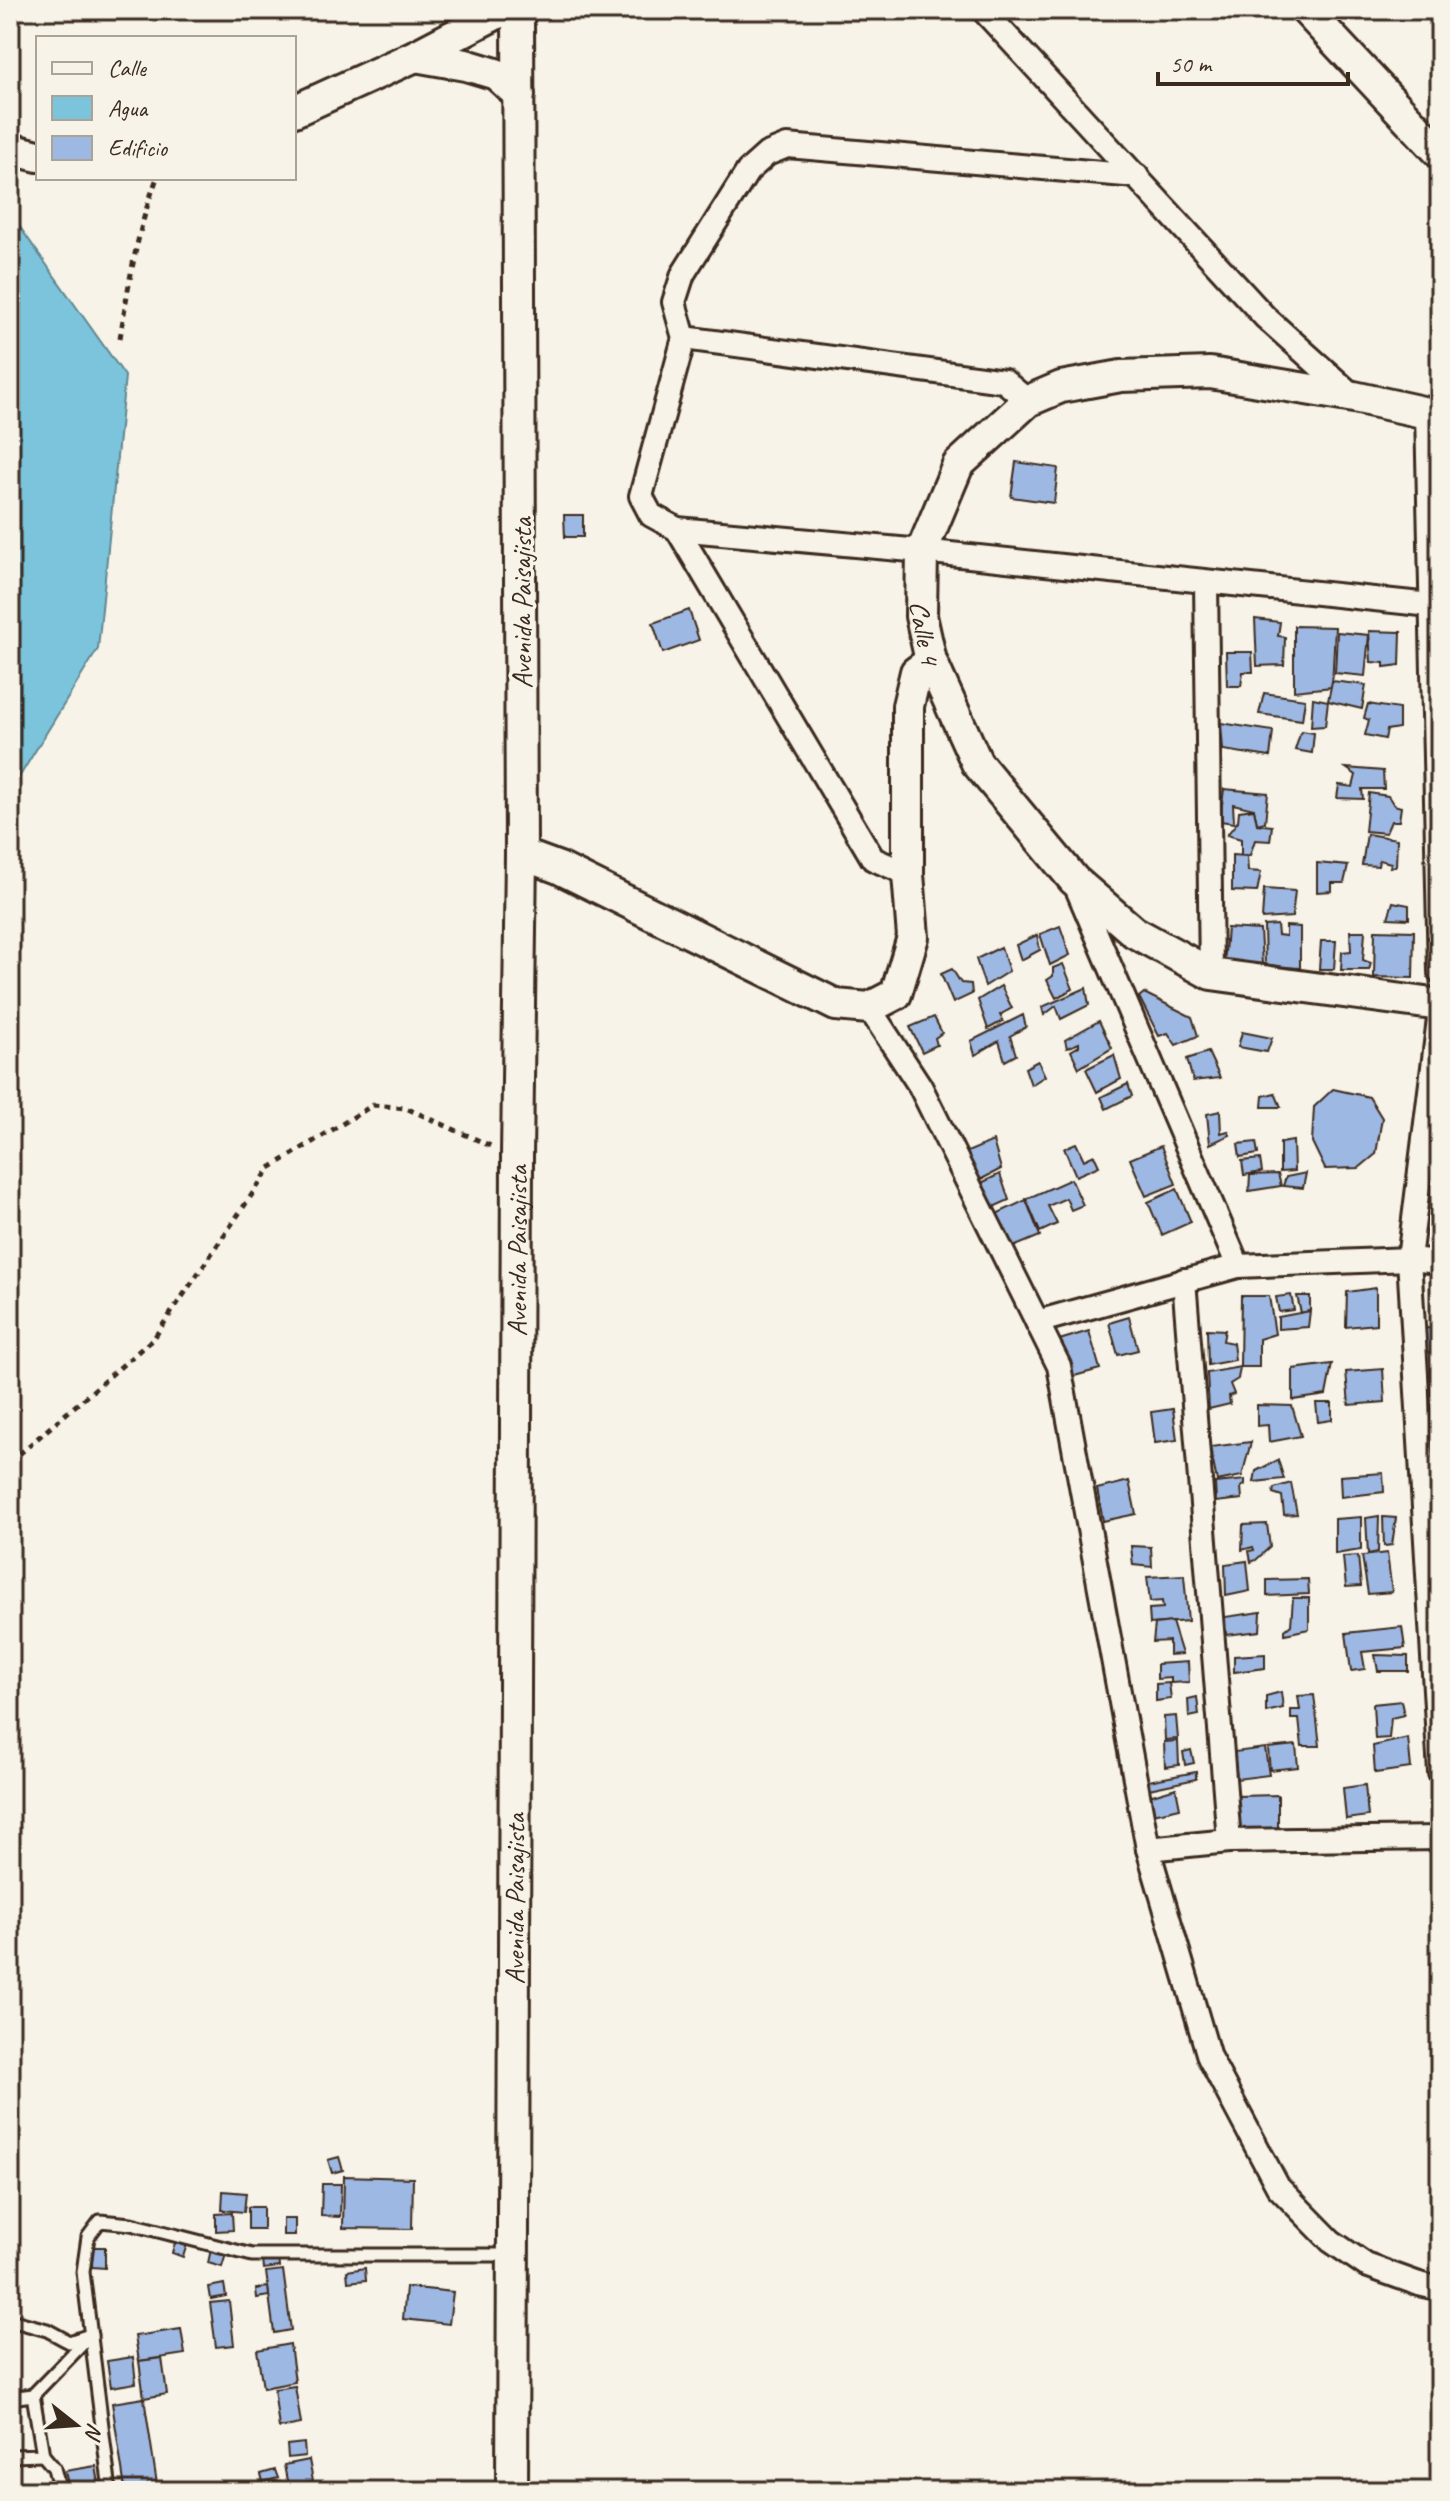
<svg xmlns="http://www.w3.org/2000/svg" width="1450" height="2501" viewBox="0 0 1450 2501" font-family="Caveat,sans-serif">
  <rect width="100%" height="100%" fill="#f7f3e8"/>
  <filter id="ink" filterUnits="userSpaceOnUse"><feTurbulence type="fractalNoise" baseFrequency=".0125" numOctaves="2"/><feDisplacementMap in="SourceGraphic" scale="16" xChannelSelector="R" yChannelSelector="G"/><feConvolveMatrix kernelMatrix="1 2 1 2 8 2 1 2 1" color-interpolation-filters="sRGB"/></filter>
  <g filter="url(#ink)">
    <!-- water -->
    <polygon fill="#7bc4dc" stroke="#618690" stroke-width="2" points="10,213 125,376 98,649 10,792"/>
    <!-- building -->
    <g fill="#9eb8e4" stroke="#3b2a1e" stroke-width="2">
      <polygon points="1016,462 1058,468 1054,503 1011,497"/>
      <polygon points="564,515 583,515 583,537 565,537"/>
      <polygon points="689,610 699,640 663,653 653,623"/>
      <polygon points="1255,619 1280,622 1278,636 1285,637 1284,665 1257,666"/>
      <polygon points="1294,626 1335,627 1332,687 1294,691"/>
      <polygon points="1369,631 1401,632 1400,665 1384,667 1384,663 1371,662"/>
      <polygon points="1337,632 1369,635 1365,676 1335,673"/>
      <polygon points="1226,652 1252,652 1253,672 1243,672 1241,686 1227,686"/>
      <polygon points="1332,681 1366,685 1362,709 1328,701"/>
      <polygon points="1264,693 1305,699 1302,720 1259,714"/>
      <polygon points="1313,698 1328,701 1325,726 1311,727"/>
      <polygon points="1368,704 1399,709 1399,728 1387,730 1385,739 1365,735 1369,720 1364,718"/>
      <polygon points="1221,723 1273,731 1270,757 1223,750"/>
      <polygon points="1301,731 1314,733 1312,753 1295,750"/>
      <polygon points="1346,768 1383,771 1384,789 1362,789 1363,799 1337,798 1339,785 1353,787 1356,775"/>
      <polygon points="1224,789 1268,793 1265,822 1257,824 1254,809 1233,804 1234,823 1220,821"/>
      <polygon points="1369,793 1388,796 1394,805 1401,807 1399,821 1391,821 1386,833 1365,831"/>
      <polygon points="1254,809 1257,824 1272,826 1270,841 1255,840 1250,855 1241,856 1241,839 1227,835 1238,821 1239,811"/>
      <polygon points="1367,834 1397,839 1396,866 1390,867 1391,863 1379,860 1378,866 1362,865"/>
      <polygon points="1232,855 1247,856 1248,871 1261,872 1257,892 1232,891"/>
      <polygon points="1317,863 1348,866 1344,883 1332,883 1332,891 1317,892"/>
      <polygon points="1264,889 1295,891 1292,917 1262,919"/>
      <polygon points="1393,902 1409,905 1409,919 1388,918"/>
      <polygon points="1277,925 1278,935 1286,936 1286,926 1300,927 1300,968 1265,966 1264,926"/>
      <polygon points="1060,926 1070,955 1050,965 1040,934"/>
      <polygon points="1227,928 1260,930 1262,964 1224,965"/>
      <polygon points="1375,930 1414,931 1413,978 1374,977"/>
      <polygon points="1350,931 1365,931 1363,960 1371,963 1369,970 1341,970 1342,952 1351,951"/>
      <polygon points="1037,935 1040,950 1021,960 1016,945"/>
      <polygon points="1321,941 1336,941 1334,969 1319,969"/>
      <polygon points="1001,947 1009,971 985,986 976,959"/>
      <polygon points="1063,964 1073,989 1056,998 1047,980 1053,976 1053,968"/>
      <polygon points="952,969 961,983 971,984 972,994 953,1003 941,974"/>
      <polygon points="1001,986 1012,1008 1000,1015 1003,1021 988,1029 978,1000"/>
      <polygon points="1086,988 1089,1005 1061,1019 1056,1006 1044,1015 1042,1007"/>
      <polygon points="1144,993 1192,1017 1198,1036 1176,1045 1168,1033 1159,1036 1139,997"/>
      <polygon points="1023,1015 1026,1027 1010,1036 1016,1055 1005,1061 999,1041 975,1055 971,1041"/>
      <polygon points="934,1017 942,1033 935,1038 937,1045 922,1052 910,1027"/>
      <polygon points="1099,1021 1112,1048 1079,1068 1071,1051 1079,1046 1079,1043 1067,1048 1065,1040"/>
      <polygon points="1242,1032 1272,1038 1267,1052 1238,1047"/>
      <polygon points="1208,1052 1220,1078 1193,1081 1187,1059"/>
      <polygon points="1114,1055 1121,1079 1097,1092 1086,1069"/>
      <polygon points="1038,1061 1045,1076 1031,1085 1025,1068"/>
      <polygon points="1128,1084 1132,1096 1106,1109 1101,1097"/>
      <polygon points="1333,1089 1369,1097 1382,1118 1376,1154 1359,1168 1325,1169 1312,1142 1314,1107"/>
      <polygon points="1275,1093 1281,1107 1262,1107 1263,1096"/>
      <polygon points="1220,1111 1221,1133 1228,1131 1230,1135 1210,1144 1207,1114"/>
      <polygon points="993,1141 1001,1169 976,1182 965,1153"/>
      <polygon points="1293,1141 1294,1171 1280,1172 1280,1143"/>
      <polygon points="1256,1142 1258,1154 1240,1157 1238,1144"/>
      <polygon points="1076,1143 1084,1160 1094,1155 1099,1166 1076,1176 1064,1148"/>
      <polygon points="1161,1146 1176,1184 1146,1196 1130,1159"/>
      <polygon points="1260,1159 1262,1172 1244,1175 1242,1161"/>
      <polygon points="1306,1173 1303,1188 1283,1186 1286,1177"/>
      <polygon points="1000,1174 1009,1200 987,1210 977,1185"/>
      <polygon points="1278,1174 1281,1186 1249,1191 1250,1175"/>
      <polygon points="1071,1179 1083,1205 1071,1210 1066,1198 1048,1206 1057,1224 1040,1232 1026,1199"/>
      <polygon points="1177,1189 1191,1222 1162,1235 1148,1202"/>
      <polygon points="1026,1200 1040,1236 1006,1250 992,1216"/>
      <polygon points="1376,1288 1376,1324 1346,1327 1347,1292"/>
      <polygon points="1291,1295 1294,1310 1279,1312 1276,1297"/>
      <polygon points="1241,1296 1269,1296 1275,1334 1259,1339 1259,1367 1240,1367"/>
      <polygon points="1297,1296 1310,1296 1310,1311 1301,1313"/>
      <polygon points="1310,1311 1308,1327 1278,1329 1278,1317"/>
      <polygon points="1129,1317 1138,1350 1118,1355 1109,1323"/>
      <polygon points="1426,1328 1440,1329 1440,1353 1424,1352"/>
      <polygon points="1207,1329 1225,1330 1223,1341 1233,1343 1235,1360 1208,1365"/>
      <polygon points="1089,1331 1100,1369 1067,1378 1056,1341"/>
      <polygon points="1332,1364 1326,1395 1293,1400 1293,1369"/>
      <polygon points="1240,1367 1238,1379 1230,1384 1234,1394 1229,1396 1230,1404 1209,1409 1207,1373"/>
      <polygon points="1383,1369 1385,1402 1349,1405 1346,1372"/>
      <polygon points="1316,1403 1332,1403 1332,1420 1318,1422"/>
      <polygon points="1440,1404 1440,1430 1433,1429 1428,1410"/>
      <polygon points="1257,1405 1292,1406 1301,1436 1269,1442 1268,1425 1257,1426"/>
      <polygon points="1173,1409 1177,1440 1155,1443 1151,1412"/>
      <polygon points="1251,1442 1242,1476 1217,1481 1210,1447"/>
      <polygon points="1278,1460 1284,1479 1254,1482 1256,1471"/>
      <polygon points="1383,1473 1384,1492 1341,1497 1340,1476"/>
      <polygon points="1245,1480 1245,1485 1241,1487 1242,1499 1216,1502 1215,1483"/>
      <polygon points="1129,1481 1136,1514 1103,1521 1097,1489"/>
      <polygon points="1291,1483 1297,1514 1284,1515 1282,1496 1273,1493 1274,1488"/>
      <polygon points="1379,1516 1378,1552 1368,1554 1366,1518"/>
      <polygon points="1361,1517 1361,1550 1335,1554 1335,1519"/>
      <polygon points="1383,1517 1396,1518 1392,1545 1384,1546"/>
      <polygon points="1267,1524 1270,1547 1256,1560 1251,1562 1249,1551 1254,1550 1253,1547 1242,1550 1243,1525"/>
      <polygon points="1131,1546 1151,1547 1152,1567 1133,1565"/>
      <polygon points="1387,1553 1392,1592 1368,1594 1362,1556"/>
      <polygon points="1358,1556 1361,1586 1346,1587 1343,1557"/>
      <polygon points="1247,1561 1250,1591 1226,1596 1225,1564"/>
      <polygon points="1184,1575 1188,1621 1150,1624 1149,1609 1163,1608 1162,1601 1150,1602 1147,1577"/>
      <polygon points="1308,1579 1309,1594 1267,1596 1267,1580"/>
      <polygon points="1293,1598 1309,1598 1309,1629 1285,1634 1285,1630 1291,1625"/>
      <polygon points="1261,1612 1260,1631 1226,1635 1225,1617"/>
      <polygon points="1172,1622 1182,1654 1169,1655 1169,1641 1153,1642 1155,1624"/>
      <polygon points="1402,1627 1405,1648 1362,1652 1365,1669 1351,1671 1346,1633"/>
      <polygon points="1265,1654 1265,1668 1234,1672 1234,1656"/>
      <polygon points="1375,1655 1408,1656 1408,1671 1378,1671"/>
      <polygon points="1188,1662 1189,1682 1171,1683 1171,1678 1157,1679 1157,1664"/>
      <polygon points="1169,1683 1171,1699 1156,1701 1156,1684"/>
      <polygon points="1281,1692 1283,1708 1266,1712 1266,1696"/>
      <polygon points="1314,1695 1320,1746 1302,1746 1299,1719 1291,1719 1291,1710 1300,1710 1298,1696"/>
      <polygon points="1197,1697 1199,1715 1189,1717 1188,1699"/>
      <polygon points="1401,1701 1404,1715 1391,1718 1389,1738 1375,1739 1373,1704"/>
      <polygon points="1176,1716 1178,1739 1165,1740 1164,1717"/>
      <polygon points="1408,1738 1411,1768 1375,1773 1373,1746"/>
      <polygon points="1178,1741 1179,1765 1165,1767 1164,1742"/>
      <polygon points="1296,1745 1298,1767 1270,1770 1268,1748"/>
      <polygon points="1265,1748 1269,1775 1237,1779 1234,1752"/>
      <polygon points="1191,1750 1194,1763 1185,1765 1183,1752"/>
      <polygon points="1196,1772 1196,1779 1149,1789 1148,1781"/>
      <polygon points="1365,1785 1368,1816 1346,1819 1343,1788"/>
      <polygon points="1176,1788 1180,1808 1153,1814 1149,1796"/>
      <polygon points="1278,1795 1278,1829 1236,1830 1236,1796"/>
      <polygon points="339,2157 343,2170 332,2173 328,2160"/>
      <polygon points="344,2176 413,2178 412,2229 343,2228"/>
      <polygon points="322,2184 341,2184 340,2217 321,2216"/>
      <polygon points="223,2191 246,2193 244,2212 222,2210"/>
      <rect x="248" y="2207" width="15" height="22"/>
      <polygon points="232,2213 233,2230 216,2231 216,2214"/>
      <rect x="283" y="2219" width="12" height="16"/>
      <polygon points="176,2240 187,2244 183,2257 172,2253"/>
      <polygon points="93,2247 105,2247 105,2268 92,2267"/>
      <polygon points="211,2249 226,2254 222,2267 208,2263"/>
      <polygon points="279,2259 280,2267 264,2269 263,2260"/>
      <polygon points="365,2268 366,2280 348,2282 347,2271"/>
      <polygon points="283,2270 291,2330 274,2333 266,2272"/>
      <polygon points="224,2284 226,2296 211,2299 209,2287"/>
      <polygon points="268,2287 269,2296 257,2298 256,2289"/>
      <polygon points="406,2287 453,2292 449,2324 403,2319"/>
      <polygon points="229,2301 234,2345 216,2347 210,2303"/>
      <polygon points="181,2329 185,2354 139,2361 135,2336"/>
      <polygon points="290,2344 295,2382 263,2388 257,2350"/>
      <polygon points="133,2357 136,2383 111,2387 107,2361"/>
      <polygon points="162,2358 167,2394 144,2398 139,2361"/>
      <polygon points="295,2386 301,2424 279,2428 274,2389"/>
      <polygon points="144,2398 157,2484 125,2489 112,2403"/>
      <polygon points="304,2443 305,2456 288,2458 287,2445"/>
      <polygon points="309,2460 313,2481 288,2486 284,2465"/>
      <polygon points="96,2466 99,2484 69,2489 65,2471"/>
      <polygon points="275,2470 278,2478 263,2482 261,2474"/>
      <polygon points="280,2481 282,2491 268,2491 267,2485"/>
    </g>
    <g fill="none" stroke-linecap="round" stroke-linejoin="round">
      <defs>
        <g id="lane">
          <polyline points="10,2320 47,2330 69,2342 90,2335"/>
          <polyline points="10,2398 33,2395 91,2335"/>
          <polyline points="43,2455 54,2468 60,2491"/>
          <polyline points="10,2456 43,2455 33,2395"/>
          <polyline points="110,2491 83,2272 88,2237 100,2221 131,2224 252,2255 511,2255"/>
        </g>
        <g id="street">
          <polyline points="983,10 1265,317 1354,397"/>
          <polyline points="1137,176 787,146 767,154 748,171 683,274 674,302 684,338 641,496 651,515 677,529 922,551 1440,606"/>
          <polyline points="684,338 1004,381 1028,401"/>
          <polyline points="1427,413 1440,972"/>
          <polyline points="677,529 873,859 908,874"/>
          <polyline points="1206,582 1211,974"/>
          <polyline points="1075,884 1238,1266"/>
          <polyline points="869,1008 920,1086 1059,1366 1148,1849 1209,2057 1278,2187 1331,2241 1366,2265 1419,2284 1440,2289"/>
          <polyline points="1440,1011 1409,1259 1440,1773"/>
          <polyline points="1184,1280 1229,1841"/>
          <polyline points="1037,1322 1238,1266 1409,1259 1440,1262"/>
          <polyline points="1148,1849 1229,1841 1440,1838"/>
        </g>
        <g id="secondary">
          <polyline points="1306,10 1440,153"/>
          <polyline points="415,56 466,65 496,74 519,95"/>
          <polyline points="294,111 415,56 503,10"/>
          <polyline points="10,149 38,156"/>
          <path id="s1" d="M1440 413H1427L1354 397 1210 373 1121 376 1061 387 1028 401 958 465 922 551 921 616 931 661 977 763 1074 880 1134 932 1211 974 1440 1005"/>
          <polyline points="521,854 559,868 836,1005 869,1008 896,994 913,937 908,874 908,706 916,672 931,661"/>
          <path id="s2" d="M512 2491 517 1157 521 854 518 10"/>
        </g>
      </defs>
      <!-- lane casing -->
      <use href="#lane" stroke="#3b2a1e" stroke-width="17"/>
      <!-- street casing -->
      <use href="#street" stroke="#3b2a1e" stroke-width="28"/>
      <!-- secondary casing -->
      <use href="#secondary" stroke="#3b2a1e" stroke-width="36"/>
      <!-- path -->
      <g stroke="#3b2a1e" stroke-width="5" stroke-dasharray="6 6" stroke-linecap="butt">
        <path d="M120 338C129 283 137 230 157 178"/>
        <polyline points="10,1462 154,1338 270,1168 373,1105 406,1108 491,1146"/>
      </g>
      <!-- lane -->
      <use href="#lane" stroke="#f7f3e8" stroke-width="11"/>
      <!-- street -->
      <use href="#street" stroke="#f7f3e8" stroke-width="22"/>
      <!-- secondary -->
      <use href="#secondary" stroke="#f7f3e8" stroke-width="30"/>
    </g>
  </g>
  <g text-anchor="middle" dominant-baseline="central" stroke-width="7" stroke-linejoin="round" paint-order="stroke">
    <!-- street labels -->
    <g font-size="28" fill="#3b2a1e" stroke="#f7f3e8">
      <text transform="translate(521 603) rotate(-90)">Avenida Paisajista</text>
      <text stroke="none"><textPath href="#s1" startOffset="690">Calle 4</textPath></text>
      <text stroke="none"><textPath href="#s2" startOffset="1240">Avenida Paisajista</textPath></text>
      <text stroke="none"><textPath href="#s2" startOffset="592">Avenida Paisajista</textPath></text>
    </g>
  </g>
  <!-- margin -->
  <rect width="1450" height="2501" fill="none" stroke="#f7f3e8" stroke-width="40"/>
  <rect x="20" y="20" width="1410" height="2461" fill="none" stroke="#3b2a1e" stroke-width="3" filter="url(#ink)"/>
  <!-- legend -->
  <rect x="36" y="36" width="260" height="144" fill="#f7f3e8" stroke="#aca397" stroke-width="2"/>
  <rect x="52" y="62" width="40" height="12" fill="#f7f3e8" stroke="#aca397" stroke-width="2"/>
  <text x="108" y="76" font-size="24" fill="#3b2a1e">Calle</text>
  <rect x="52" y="96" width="40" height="24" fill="#7bc4dc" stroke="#aca397" stroke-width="2"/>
  <text x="108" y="116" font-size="24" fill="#3b2a1e">Agua</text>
  <rect x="52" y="136" width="40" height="24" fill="#9eb8e4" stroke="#aca397" stroke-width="2"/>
  <text x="108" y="156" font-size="24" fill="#3b2a1e">Edificio</text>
  <!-- north arrow -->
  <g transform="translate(76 2425) rotate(107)" stroke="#f7f3e8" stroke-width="6" paint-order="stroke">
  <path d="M0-6L14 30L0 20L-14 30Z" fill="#3b2a1e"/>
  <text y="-12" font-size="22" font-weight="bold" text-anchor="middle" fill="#3b2a1e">N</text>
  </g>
  <!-- scale -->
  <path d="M1158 72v12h190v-12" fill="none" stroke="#3b2a1e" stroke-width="4"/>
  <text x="1170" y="72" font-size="24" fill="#3b2a1e" stroke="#f7f3e8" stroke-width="6" paint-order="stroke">50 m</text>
</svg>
